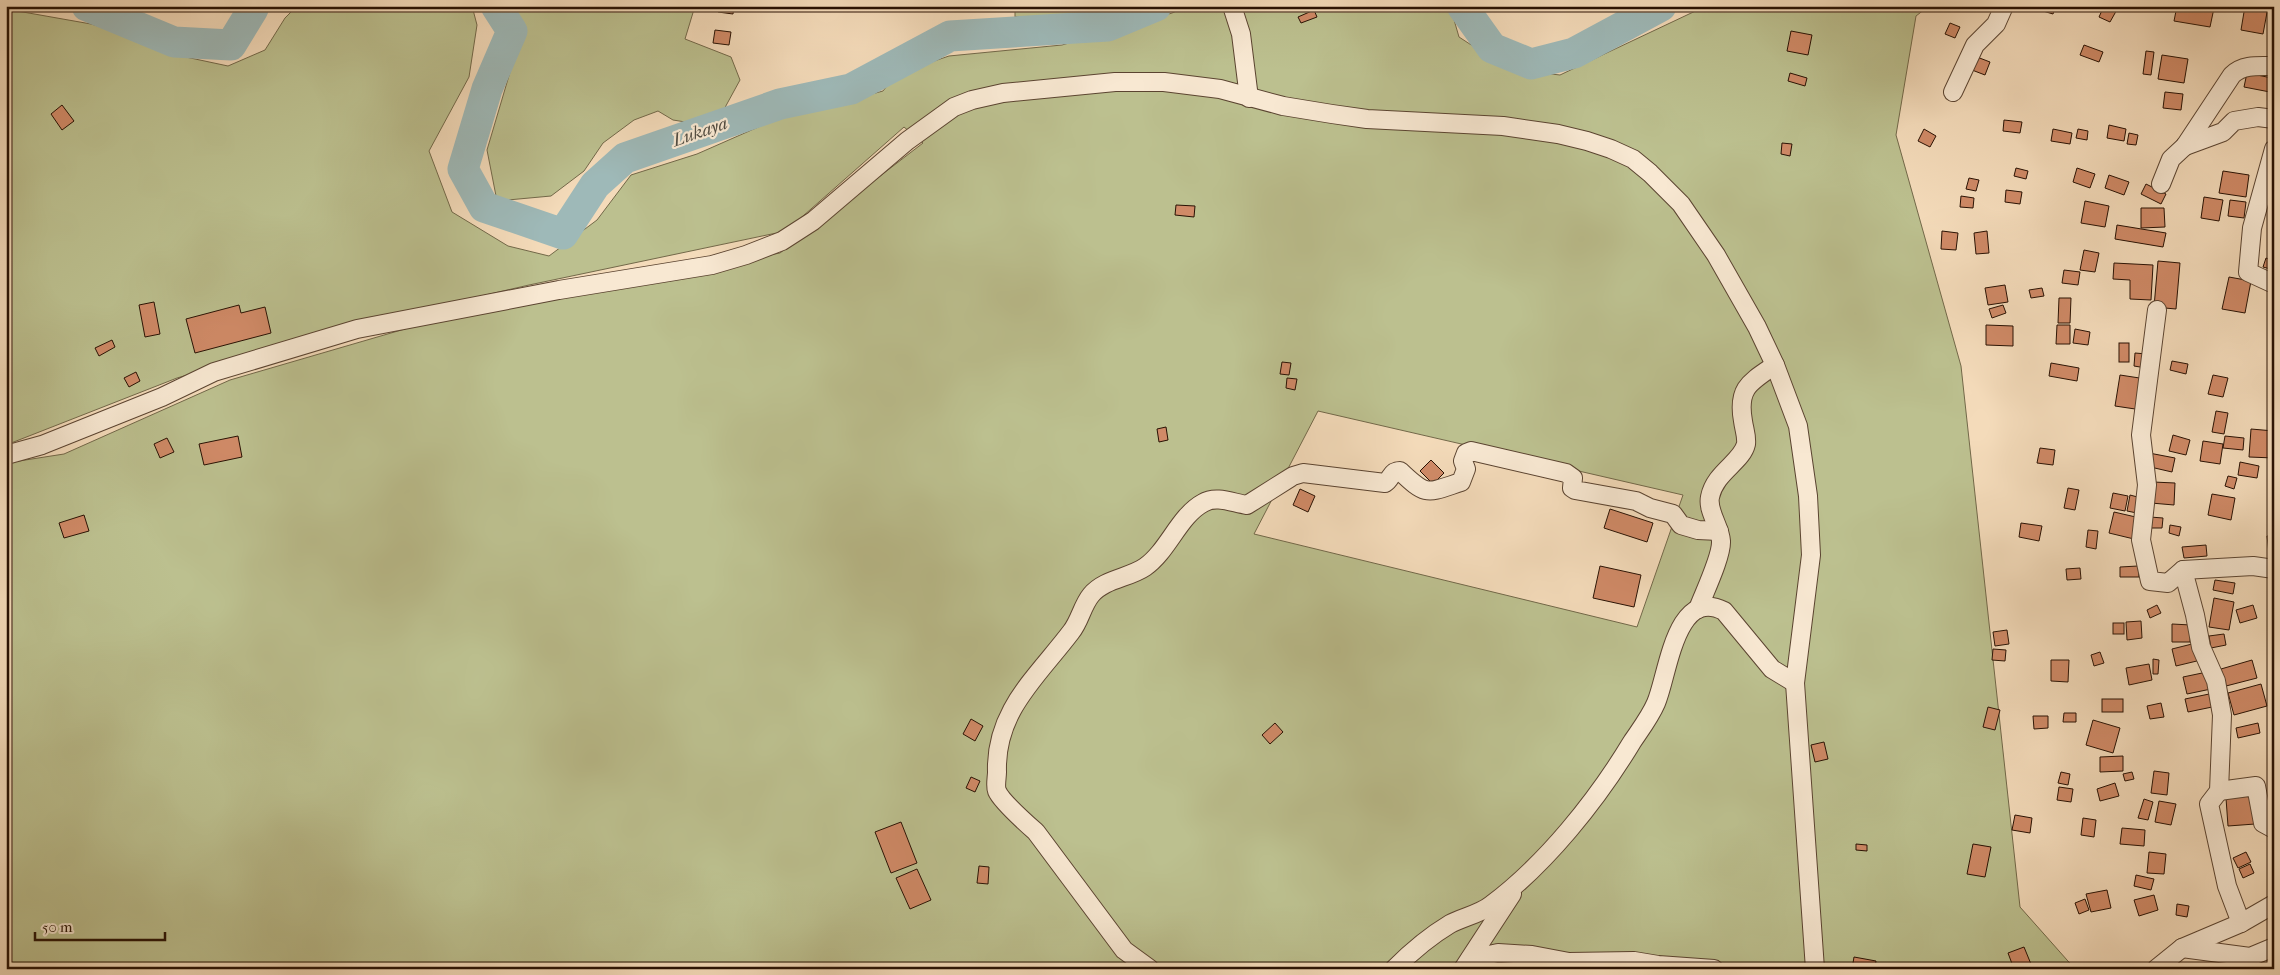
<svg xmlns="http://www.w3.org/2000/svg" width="2280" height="975" viewBox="0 0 2280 975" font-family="'IM FELL French Canon',serif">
  <rect width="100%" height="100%" fill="#f4dbba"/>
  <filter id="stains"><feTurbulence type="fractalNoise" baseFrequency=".004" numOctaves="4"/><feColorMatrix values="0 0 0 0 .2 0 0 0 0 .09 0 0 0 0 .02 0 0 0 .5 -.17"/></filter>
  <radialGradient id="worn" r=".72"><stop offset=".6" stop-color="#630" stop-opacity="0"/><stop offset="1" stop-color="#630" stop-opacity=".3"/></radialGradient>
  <!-- green -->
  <g fill="#bcc08f" stroke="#726849" fill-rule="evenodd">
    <path d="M297 6H472L477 25 469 77 429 151 452 212 508 246 549 256 597 220 631 175 697 154 772 121 883 91 896 74 949 56 1062 45 1172 13 1188 6H1450L1459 37 1508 69 1560 75 1706 6H1929L1916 16 1896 135 1961 366 2020 907 2075 969H6V463L64 454 230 380 439 319 780 253 923 143 904 127 786 231 529 285 377 320 177 378 6 445V9L91 24 126 34 167 53 228 66 265 50 285 18ZM1318 411 1683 495 1637 627 1254 534Z"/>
    <polygon points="510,6 695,6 685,39 731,57 740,80 722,113 698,124 673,120 658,111 634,120 603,143 584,171 551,196 497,201 487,150 521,35"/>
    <polygon points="1015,6 1130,6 1103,17 1015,17"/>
  </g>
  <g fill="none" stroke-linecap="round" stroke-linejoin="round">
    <!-- river -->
    <g stroke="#9eb9b8" stroke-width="31">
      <polyline points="87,6 174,42 231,45 253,9 252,6"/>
      <polyline points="496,6 512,31 487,89 463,169 484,207 563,234 595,185 625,158 780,104 851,89 950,36 1108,26 1156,6"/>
      <polyline points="1462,6 1492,48 1531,64 1574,53 1661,6"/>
    </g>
  </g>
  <!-- building -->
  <g fill="#d08a67" stroke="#281103">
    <polygon points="719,6 734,6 733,14 718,12"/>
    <polygon points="793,6 824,6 824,7 793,9"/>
    <polygon points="2045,6 2056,6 2053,14 2043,11"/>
    <polygon points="2104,6 2119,6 2110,22 2099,17"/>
    <polygon points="2177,6 2214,8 2210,27 2174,21"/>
    <polygon points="2245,6 2268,7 2263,34 2241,30"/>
    <polygon points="1314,10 1317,17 1301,23 1298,17"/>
    <polygon points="1950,23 1960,27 1955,38 1945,34"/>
    <polygon points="715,30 731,32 729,45 713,43"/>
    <polygon points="1791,31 1812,35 1808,55 1787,51"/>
    <polygon points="2084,45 2103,52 2099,62 2080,55"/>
    <polygon points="2146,51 2154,52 2151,75 2143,74"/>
    <polygon points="2162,55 2188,59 2184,83 2158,79"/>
    <polygon points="1977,57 1990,62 1985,75 1972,70"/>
    <polygon points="1790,73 1807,78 1805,86 1788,81"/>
    <polygon points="2247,73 2272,78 2270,92 2244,87"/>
    <polygon points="2165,92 2183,94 2181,110 2163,108"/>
    <polygon points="62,105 74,121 62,130 51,114"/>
    <polygon points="2004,120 2022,122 2020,133 2003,131"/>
    <polygon points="2109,125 2126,129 2124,141 2107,138"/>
    <polygon points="1924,129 1936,136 1930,147 1918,141"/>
    <polygon points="2053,129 2072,133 2070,144 2051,141"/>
    <polygon points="2078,129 2088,131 2087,140 2076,138"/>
    <polygon points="2129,133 2138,135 2136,145 2127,144"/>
    <polygon points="1782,143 1792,144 1790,156 1781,154"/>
    <polygon points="2016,168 2028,171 2026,179 2014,176"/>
    <polygon points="2077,168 2095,174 2090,188 2073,182"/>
    <polygon points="2223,171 2249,175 2246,197 2219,193"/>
    <polygon points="2109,175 2129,182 2124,195 2105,188"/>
    <polygon points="1969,178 1979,180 1976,191 1966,189"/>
    <polygon points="2146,184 2166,194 2161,204 2141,194"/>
    <polygon points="2006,190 2022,192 2020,204 2005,202"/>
    <polygon points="1961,196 1974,198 1973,208 1960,207"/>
    <polygon points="2204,197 2223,200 2219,221 2201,218"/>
    <polygon points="2230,200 2246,202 2244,218 2228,216"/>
    <polygon points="2085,201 2109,206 2105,227 2081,223"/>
    <polygon points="1176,205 1195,206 1194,217 1175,215"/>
    <polygon points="2141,208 2164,208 2165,227 2141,228"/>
    <polygon points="2117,225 2166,233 2163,247 2115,239"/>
    <polygon points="1942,231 1958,233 1956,250 1941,249"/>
    <polygon points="1987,231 1989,253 1976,254 1974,233"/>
    <polygon points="2084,250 2099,253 2095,272 2080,270"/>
    <polygon points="2266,258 2274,261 2274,270 2263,267"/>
    <polygon points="2158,261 2180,263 2176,309 2154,307"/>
    <polygon points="2114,263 2153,265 2151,300 2130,299 2130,280 2113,279"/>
    <polygon points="2064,270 2080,272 2078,285 2062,283"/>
    <polygon points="2229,277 2251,281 2245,313 2222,309"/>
    <polygon points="2005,285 2008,302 1988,305 1985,288"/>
    <polygon points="2042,288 2044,296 2031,298 2029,290"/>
    <polygon points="2059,298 2071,298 2070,323 2058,323"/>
    <polygon points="154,302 160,334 145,337 139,305"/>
    <polygon points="239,305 241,313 265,307 271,333 195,353 186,319"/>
    <polygon points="2003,305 2006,313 1992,318 1989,309"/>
    <polygon points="1986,325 2013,326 2013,346 1986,345"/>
    <polygon points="2057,325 2070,325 2070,344 2056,344"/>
    <polygon points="2075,329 2090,332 2088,345 2073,343"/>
    <polygon points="112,340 115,347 99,356 95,348"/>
    <rect x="2119" y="343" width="10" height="19"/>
    <polygon points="2135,353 2147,354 2146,368 2134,366"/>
    <polygon points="2172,361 2188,364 2186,374 2170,370"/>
    <polygon points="1282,362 1291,363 1289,375 1280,374"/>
    <polygon points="2051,363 2079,368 2077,381 2049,376"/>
    <polygon points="136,372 140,381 129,387 124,378"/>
    <polygon points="2120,375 2146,379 2142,410 2115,406"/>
    <polygon points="2213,375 2228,378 2223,397 2208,394"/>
    <polygon points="1287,378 1297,379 1295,390 1286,388"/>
    <polygon points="2216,411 2228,413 2224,434 2212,432"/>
    <polygon points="1166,427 1168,440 1159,442 1157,429"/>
    <polygon points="2251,429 2274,431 2274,458 2249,457"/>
    <polygon points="2173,435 2190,440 2186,455 2169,451"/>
    <polygon points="238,436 242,457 204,465 199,444"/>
    <polygon points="2225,436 2244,438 2243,450 2223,448"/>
    <polygon points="167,438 174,452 160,458 154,444"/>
    <polygon points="2203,441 2223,444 2220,464 2200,461"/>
    <polygon points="2040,448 2055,450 2053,465 2037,463"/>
    <polygon points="2149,453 2175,458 2172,472 2146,466"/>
    <polygon points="1431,460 1444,473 1433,484 1420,471"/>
    <polygon points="2240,462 2259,466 2257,478 2238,475"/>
    <polygon points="2228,476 2237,478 2234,489 2225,486"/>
    <polygon points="2153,482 2175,483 2174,505 2151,503"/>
    <polygon points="2068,488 2079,490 2075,510 2064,508"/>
    <polygon points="1300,489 1315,496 1308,512 1293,505"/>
    <polygon points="2113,493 2128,496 2125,511 2110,508"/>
    <polygon points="2212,494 2235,498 2231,520 2208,515"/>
    <polygon points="2130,495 2145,499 2142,514 2127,511"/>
    <polygon points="1610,509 1653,523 1647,542 1604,528"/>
    <polygon points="2114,512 2140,518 2134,539 2109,533"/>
    <polygon points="84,515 89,531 64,538 59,523"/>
    <polygon points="2150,517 2163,518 2162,528 2150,528"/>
    <polygon points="2021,523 2042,526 2039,541 2019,537"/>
    <polygon points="2170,525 2181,527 2179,536 2169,533"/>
    <polygon points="2088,530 2098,531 2096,549 2086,547"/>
    <polygon points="2267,536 2274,536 2274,562 2270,562"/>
    <polygon points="2206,545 2207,556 2184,558 2182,547"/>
    <polygon points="1600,566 1641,575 1634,607 1593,598"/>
    <polygon points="2138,566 2139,577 2120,577 2120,567"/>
    <polygon points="2080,568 2081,579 2067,580 2066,569"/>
    <polygon points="2215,580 2235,583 2233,594 2213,590"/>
    <polygon points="2214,598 2234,602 2229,630 2209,627"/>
    <polygon points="2157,605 2161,613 2150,618 2147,610"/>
    <polygon points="2253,605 2257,618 2240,623 2236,610"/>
    <polygon points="2141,621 2142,638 2127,640 2126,622"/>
    <rect x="2113" y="623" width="11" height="11"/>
    <polygon points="2172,624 2191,625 2190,642 2172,642"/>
    <polygon points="2007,630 2009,644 1995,646 1993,632"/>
    <polygon points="2224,634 2226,645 2211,648 2209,636"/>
    <polygon points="2196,643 2201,660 2176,666 2172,649"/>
    <polygon points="1993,649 2006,650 2005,661 1992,660"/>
    <polygon points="2100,652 2104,663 2094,666 2091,655"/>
    <polygon points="2153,659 2159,660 2158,674 2153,674"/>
    <polygon points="2051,660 2069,660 2068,682 2051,681"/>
    <polygon points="2252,660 2257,678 2226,686 2221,669"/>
    <polygon points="2149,664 2152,680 2129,685 2126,668"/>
    <polygon points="2207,672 2211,689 2187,694 2183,677"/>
    <polygon points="2261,684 2267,706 2234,715 2228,693"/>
    <polygon points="2214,693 2217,706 2188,712 2185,699"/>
    <rect x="2102" y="699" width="21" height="13"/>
    <polygon points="2161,703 2164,717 2150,719 2147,706"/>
    <polygon points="1988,707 2000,710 1995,730 1983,727"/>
    <polygon points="2064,713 2076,713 2076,722 2063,722"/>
    <polygon points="2033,716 2048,716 2048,728 2034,729"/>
    <polygon points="971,719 983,726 975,741 963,734"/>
    <polygon points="2093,720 2120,728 2113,753 2086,745"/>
    <polygon points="1275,723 1283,732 1270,744 1262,735"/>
    <polygon points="2258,723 2260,733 2238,738 2236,728"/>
    <polygon points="1824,742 1828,759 1815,762 1811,745"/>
    <polygon points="2123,756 2123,771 2100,772 2100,757"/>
    <polygon points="2154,771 2169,773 2167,795 2151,793"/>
    <polygon points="2061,772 2070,774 2068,785 2058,783"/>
    <polygon points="2132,772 2134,779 2125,781 2123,774"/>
    <polygon points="971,777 980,781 975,792 966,788"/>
    <polygon points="2115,783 2119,796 2100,801 2097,789"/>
    <polygon points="2059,787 2073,789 2071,802 2057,800"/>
    <polygon points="2252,796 2255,824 2228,826 2226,798"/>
    <polygon points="2144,799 2153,802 2148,820 2138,818"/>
    <polygon points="2159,801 2176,804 2171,825 2155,822"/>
    <polygon points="2015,815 2032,818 2030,833 2012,830"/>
    <polygon points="2083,818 2096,820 2094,837 2081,835"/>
    <polygon points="901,822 917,863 891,873 875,832"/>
    <polygon points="2122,828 2145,830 2144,846 2120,844"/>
    <polygon points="1856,844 1867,845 1867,851 1856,850"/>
    <polygon points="1973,844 1991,847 1985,877 1967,874"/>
    <polygon points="2149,852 2166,854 2164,874 2147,873"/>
    <polygon points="2246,852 2251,862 2238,868 2233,858"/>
    <polygon points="2250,864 2254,873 2243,878 2239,869"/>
    <polygon points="979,866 989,867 988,884 977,883"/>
    <polygon points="917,869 931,900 910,909 896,878"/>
    <polygon points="2136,875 2154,879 2151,890 2134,886"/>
    <polygon points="2107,890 2111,908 2091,912 2086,894"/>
    <polygon points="2154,895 2158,910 2139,916 2134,900"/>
    <polygon points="2085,899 2089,910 2079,914 2075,903"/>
    <polygon points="2177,904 2189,906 2187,917 2176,915"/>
    <polygon points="2024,947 2033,969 2014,969 2008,953"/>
    <polygon points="1854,957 1876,961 1875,969 1852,969"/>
  </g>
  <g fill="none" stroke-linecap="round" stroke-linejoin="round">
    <defs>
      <g id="minor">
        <polyline points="1232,6 1241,34 1249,98"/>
        <polyline points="1953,92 1975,45 1996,24 2004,6"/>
        <polyline points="2185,146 2223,132 2234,121 2258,117 2274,119"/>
        <polyline points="2274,149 2252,228 2248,272 2274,284"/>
        <path d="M2161 184 2171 159 2185 146 2232 75C2243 64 2259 66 2274 66"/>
        <polyline points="2157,310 2141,435 2147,485 2141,540 2150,581 2168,583 2183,570 2253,566 2274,569"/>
        <polyline points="6,455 42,445 162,397 214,372 357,329 559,290 712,265 746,255 782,241 813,221 907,141 954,107 972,100 1003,93 1115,82 1164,82 1220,89 1283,106 1332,114 1367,119 1503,126 1558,134 1587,141 1611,149 1633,159 1650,173 1681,204 1716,255 1757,327 1775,365 1798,426 1808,496 1811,555 1795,683 1815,969"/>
        <polyline points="2183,570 2195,615 2201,647 2216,681 2222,715 2219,791 2209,804 2227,886 2241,923"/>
        <path d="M1698 609C1704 593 1722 556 1721 541 1720 526 1707 511 1710 497 1715 472 1742 462 1746 444 1747 436 1744 429 1743 421 1737 388 1750 382 1775 365"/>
        <polyline points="2219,791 2256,786 2263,823 2274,829"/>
        <polyline points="2182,948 2250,957 2274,947"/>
        <polyline points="1470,959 1498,953 1532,955 1569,962 1634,961 1658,965 1714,969"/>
        <path d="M1150 969 1124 950 1036 832C1027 824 1001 801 997 791 995 786 997 777 997 772 995 711 1037 677 1071 632 1080 621 1082 606 1091 595 1104 579 1129 578 1145 567 1168 551 1179 516 1203 503 1216 495 1233 503 1247 505L1293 476 1303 473 1385 483C1392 479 1390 471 1400 471 1427 497 1427 493 1461 482L1466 469 1463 461 1466 453 1471 451 1566 473 1573 478 1572 488 1575 490 1636 501 1650 508 1673 514 1681 525 1698 530 1719 531"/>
        <path d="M1394 969C1410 953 1430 936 1450 924 1463 917 1480 914 1491 905 1546 864 1597 800 1632 742 1640 730 1650 717 1656 703 1668 676 1675 586 1724 611L1772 669 1795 683"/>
        <polyline points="1463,969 1512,894"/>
        <polyline points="2156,969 2182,948 2241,923 2274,904"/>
      </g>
    </defs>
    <!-- minor casing -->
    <use href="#minor" stroke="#5b4431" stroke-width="20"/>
    <!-- minor -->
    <use href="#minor" stroke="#f8e8d2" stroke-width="18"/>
  </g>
  <g text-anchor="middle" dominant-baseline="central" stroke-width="4.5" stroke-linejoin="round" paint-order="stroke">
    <!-- water labels -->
    <g font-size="18" font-style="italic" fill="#514c42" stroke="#f8e8d2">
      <text transform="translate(700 132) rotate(-19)">Lukaya</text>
    </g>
  </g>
  <!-- margin -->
  <rect width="2280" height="975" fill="none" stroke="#f4dbba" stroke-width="25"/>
  <rect x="8" y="8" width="2265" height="960" fill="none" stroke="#281103" stroke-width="2.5"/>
  <rect x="12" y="12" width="2255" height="950" fill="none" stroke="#281103"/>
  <!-- scale -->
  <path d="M35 932v8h130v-8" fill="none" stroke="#281103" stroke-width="2.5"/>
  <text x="42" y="932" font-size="15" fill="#281103" stroke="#f8e8d2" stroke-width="4" paint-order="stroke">50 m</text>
  <rect width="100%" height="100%" filter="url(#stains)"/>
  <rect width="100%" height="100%" fill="url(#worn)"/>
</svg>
